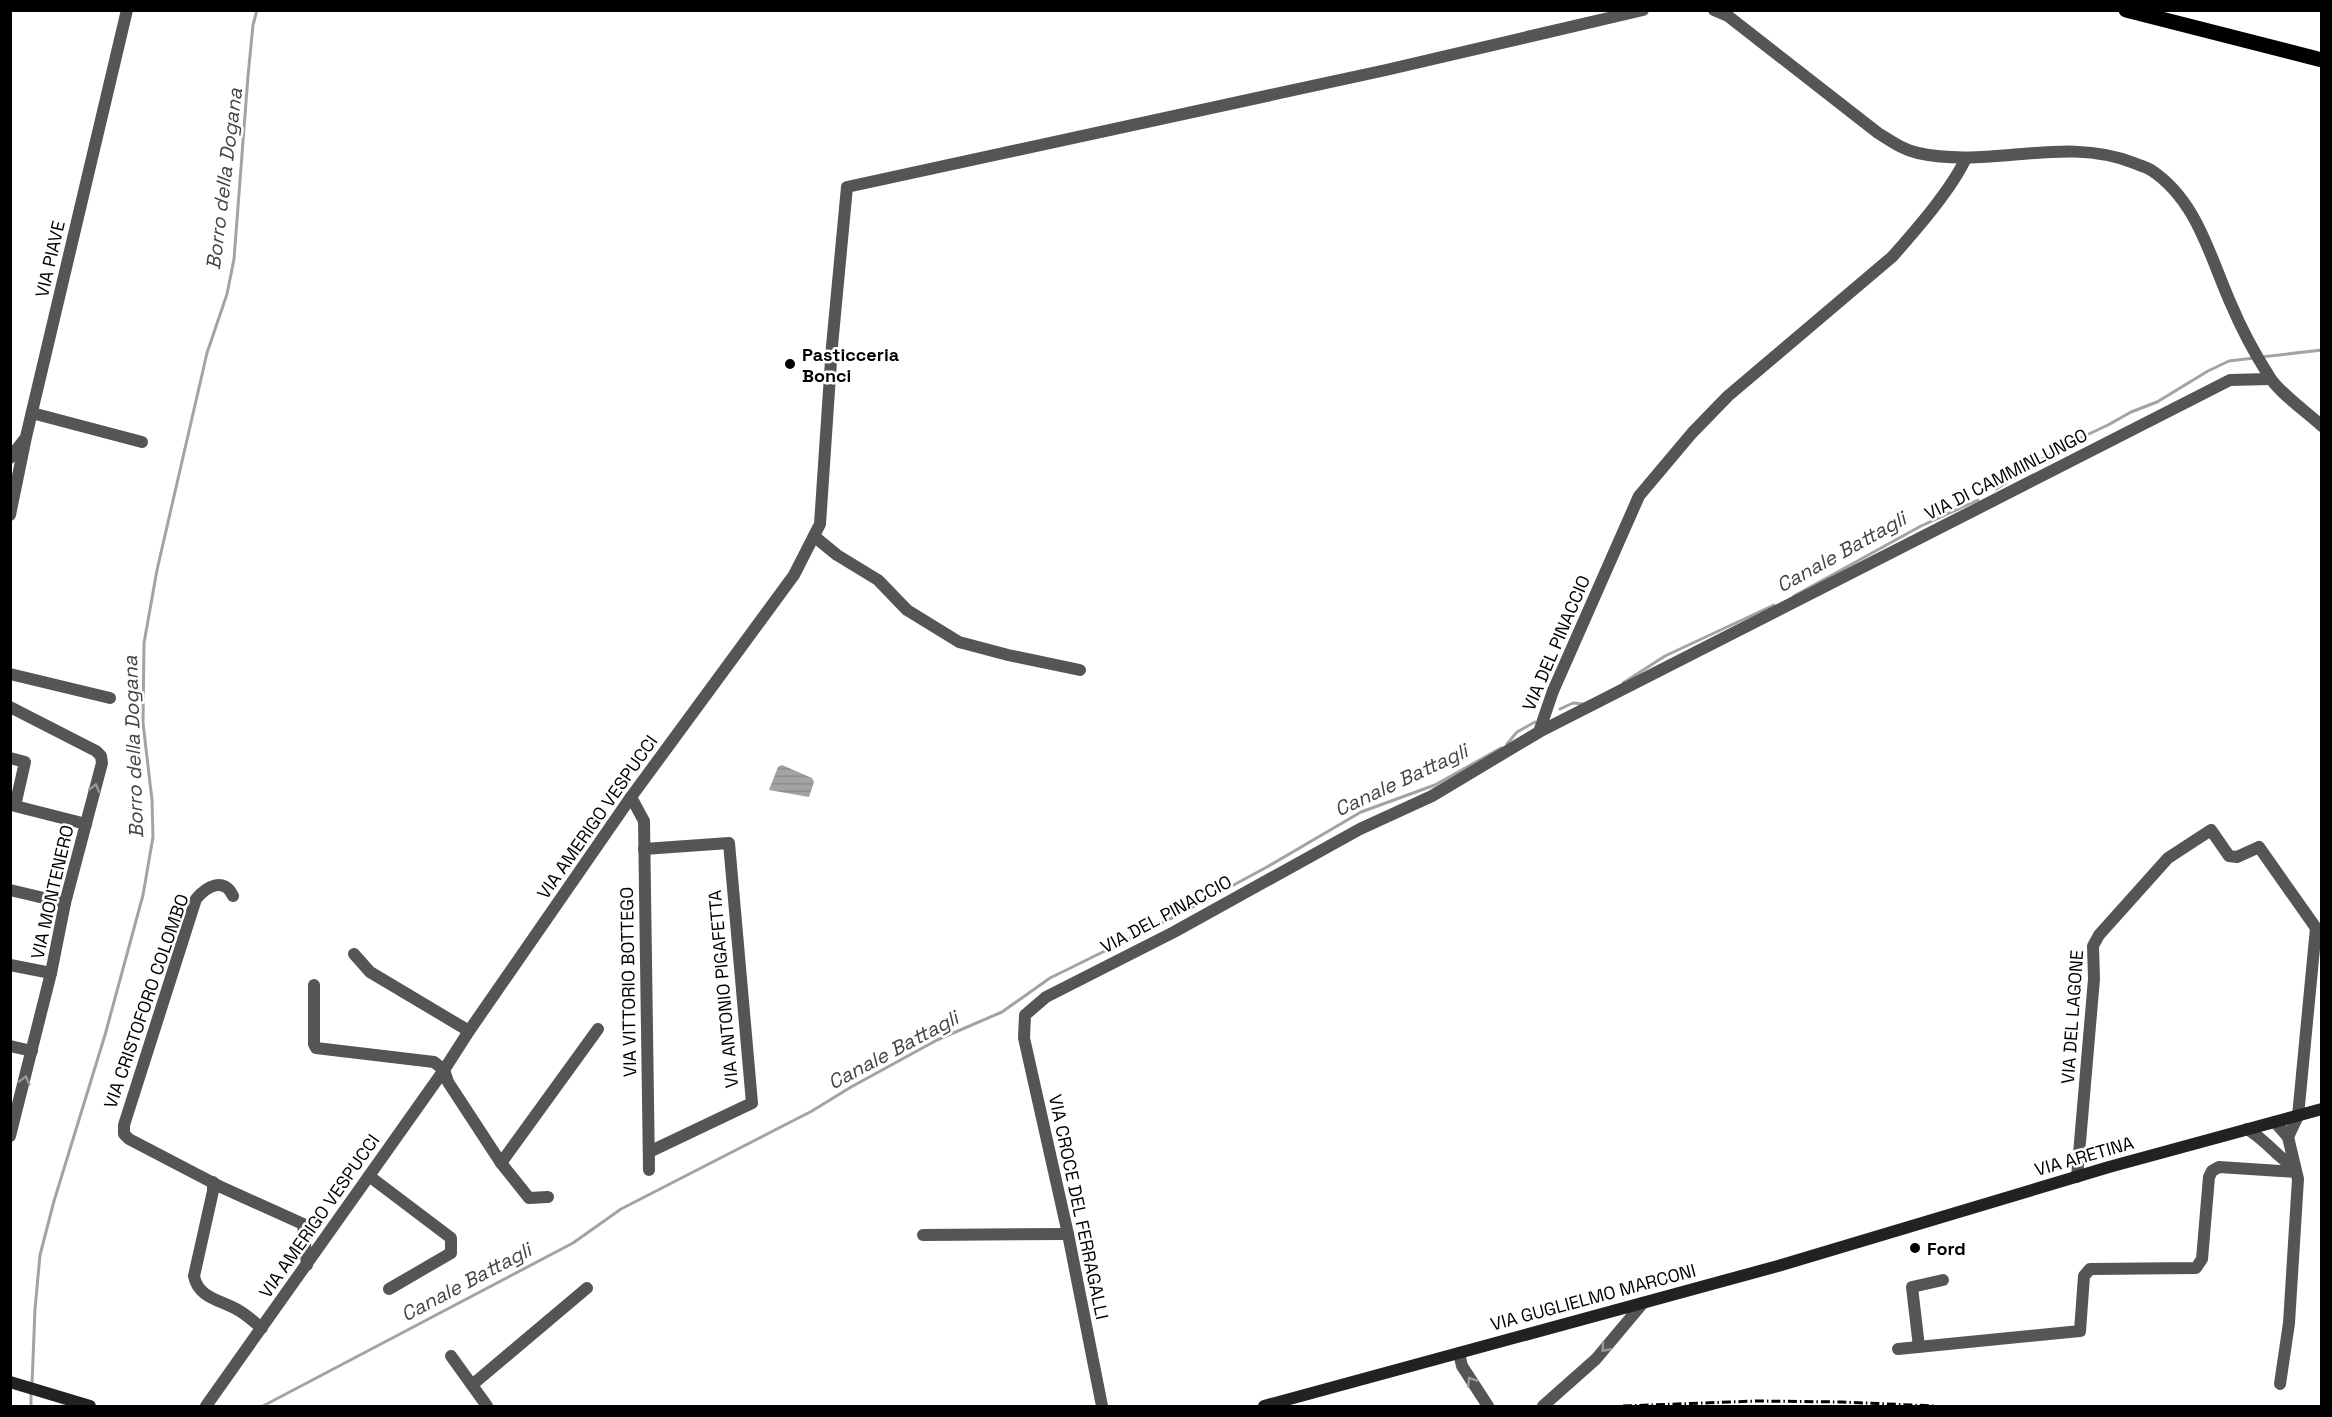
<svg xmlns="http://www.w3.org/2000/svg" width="2332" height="1417" viewBox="0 0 2332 1417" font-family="'Space Grotesk',sans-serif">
  <defs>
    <pattern id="water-rules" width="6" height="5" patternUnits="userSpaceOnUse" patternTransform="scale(1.5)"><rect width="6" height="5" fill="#a3a3a3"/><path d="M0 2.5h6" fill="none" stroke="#8b8b8b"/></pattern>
  </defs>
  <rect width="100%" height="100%" fill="#fff"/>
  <!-- water -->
  <polygon fill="url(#water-rules)" points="782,765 812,778 814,782 809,797 769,790 778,767"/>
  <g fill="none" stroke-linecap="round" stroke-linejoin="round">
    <!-- stream -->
    <g stroke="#a3a3a3" stroke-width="3">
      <polyline points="2261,357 2322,350"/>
      <polyline points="1996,489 2061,447 2108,425 2131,412 2157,402 2208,371 2229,361 2254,358"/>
      <polyline points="1794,596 1921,526 1978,500"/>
      <polyline points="1623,683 1665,656 1774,605"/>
      <polyline points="1560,709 1573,703 1583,704"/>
      <polyline points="1507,744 1517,732 1535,722"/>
      <polyline points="32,1384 35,1309 40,1255 54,1201 105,1035 143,895 153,837 152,800 143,723 144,643 157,570 207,353 227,294 234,259 248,76 253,25 257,10"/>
      <polyline points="31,1406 31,1393"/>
      <polyline points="263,1406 573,1243 621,1209 812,1111 851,1087 937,1040 1002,1012 1050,978 1178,915 1267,867 1361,812 1435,785 1501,748"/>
    </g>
    <!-- street -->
    <g stroke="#555" stroke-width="12">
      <path d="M1714 10 1728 16 1878 133C1891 141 1903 150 1918 153 1990 169 2064 135 2134 163 2139 165 2146 167 2151 170 2197 200 2210 257 2231 304 2241 328 2255 354 2269 376 2277 391 2308 413 2322 426"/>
      <polyline points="32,413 142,442"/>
      <polyline points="10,458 24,440"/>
      <polyline points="10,515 26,437 127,10"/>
      <polyline points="815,537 837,555 878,580 907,610 959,642 1008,655 1080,670"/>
      <polyline points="10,674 110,698"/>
      <polyline points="10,707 96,751 101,756 102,763 65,903 51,973 10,1136"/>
      <polyline points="1539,732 2230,380 2270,379"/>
      <polyline points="10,758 25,762 15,806 86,824"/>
      <polyline points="631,797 644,821 649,1170"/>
      <polyline points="644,849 729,843 752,1103 649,1152"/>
      <polyline points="10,890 65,903"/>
      <path d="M233 896C224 876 206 887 196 899L124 1125V1134L129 1139 221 1187 303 1224 307 1265"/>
      <polyline points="354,954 370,972 469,1031"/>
      <polyline points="10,965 51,973"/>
      <polyline points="314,985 314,1044 316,1048 434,1062 444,1070"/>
      <polyline points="10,1046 32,1051"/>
      <polyline points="444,1070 448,1082 501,1163 529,1198 548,1197"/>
      <polyline points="2275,1122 2288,1137 2298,1179 2289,1323 2280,1384"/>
      <path d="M2247 1129C2265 1139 2277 1157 2295 1168"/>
      <polyline points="501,1163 598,1029"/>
      <polyline points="369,1176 451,1238 451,1253 389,1289"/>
      <polyline points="2077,1177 2094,979 2093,946 2099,935 2168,858 2211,830 2229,856 2237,857 2259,847 2316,928 2298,1116 2288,1137"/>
      <path d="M213 1182V1191L194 1276C198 1298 221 1300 238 1310 247 1315 254 1322 262 1328"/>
      <polyline points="923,1235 1068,1234"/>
      <polyline points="1919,1347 1912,1287 1943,1280"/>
      <polyline points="1898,1349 2080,1331 2084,1276 2090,1269 2196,1268 2202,1259 2209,1177 2212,1171 2219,1167 2296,1172"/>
      <polyline points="1459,1353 1462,1366 1488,1406"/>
      <polyline points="451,1356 487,1406"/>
      <polyline points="472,1385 587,1288"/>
      <polyline points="206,1406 444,1070 469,1031 631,797 794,575 820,524 832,346 847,187 1386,70 1643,10"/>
      <path d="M1102 1406 1068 1234 1024 1038 1025 1015 1046 997 1174 932 1360 829 1432 796 1539 732 1553 691 1639 496 1692 433 1728 396 1892 257C1916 230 1951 190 1966 158"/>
      <polyline points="1543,1406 1596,1359 1643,1303"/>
    </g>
    <!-- secondary -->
    <g stroke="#222" stroke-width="12">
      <polyline points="10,1382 90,1406"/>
      <polyline points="1264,1406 1778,1266 2109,1167 2322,1109"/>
    </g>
    <!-- primary -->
    <polyline stroke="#000" stroke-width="15" points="2126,10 2322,60"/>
    <!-- rail -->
    <polyline stroke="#000" stroke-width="3" stroke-dasharray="9 3 1.5 3" stroke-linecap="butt" points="1623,1406 1757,1401 1842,1402 1935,1406"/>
  </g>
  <!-- one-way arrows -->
  <defs><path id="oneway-chevron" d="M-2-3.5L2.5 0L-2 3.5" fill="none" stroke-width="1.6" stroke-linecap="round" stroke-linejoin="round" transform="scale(1.5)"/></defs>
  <g stroke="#999">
    <use href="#oneway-chevron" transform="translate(95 788) rotate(-75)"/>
    <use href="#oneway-chevron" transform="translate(25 1080) rotate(-76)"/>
    <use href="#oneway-chevron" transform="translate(1605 1348) rotate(132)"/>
    <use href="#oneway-chevron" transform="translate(1471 1381) rotate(-123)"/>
  </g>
  <!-- markers -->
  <g fill="#000" stroke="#fff" stroke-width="2">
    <circle cx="790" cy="364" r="6"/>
    <circle cx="1915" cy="1248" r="6"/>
  </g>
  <g text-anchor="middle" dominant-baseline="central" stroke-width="5" stroke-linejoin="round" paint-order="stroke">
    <!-- street labels -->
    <g font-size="18" fill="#000" stroke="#fff">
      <text transform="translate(50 259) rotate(-77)">VIA PIAVE</text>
      <text transform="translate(2006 474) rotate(-27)">VIA DI CAMMINLUNGO</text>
      <text transform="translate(1556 643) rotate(-67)">VIA DEL PINACCIO</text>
      <text transform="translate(597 817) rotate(-55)">VIA AMERIGO VESPUCCI</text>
      <text transform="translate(52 892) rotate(-77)">VIA MONTENERO</text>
      <text transform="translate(1166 914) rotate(-28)">VIA DEL PINACCIO</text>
      <text transform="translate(628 982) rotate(-91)">VIA VITTORIO BOTTEGO</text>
      <text transform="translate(723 989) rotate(-95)">VIA ANTONIO PIGAFETTA</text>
      <text transform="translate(146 1001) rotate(-71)">VIA CRISTOFORO COLOMBO</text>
      <text transform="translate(2072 1017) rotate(-86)">VIA DEL LAGONE</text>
      <text transform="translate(2084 1156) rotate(-16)">VIA ARETINA</text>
      <text transform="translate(1079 1207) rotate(78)">VIA CROCE DEL FERRAGALLI</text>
      <text transform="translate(319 1216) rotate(-55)">VIA AMERIGO VESPUCCI</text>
      <text transform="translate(1593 1297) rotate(-15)">VIA GUGLIELMO MARCONI</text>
    </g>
    <!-- poi labels -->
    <g font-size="18" font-weight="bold" fill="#000" stroke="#fff" text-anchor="start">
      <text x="802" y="354">Pasticceria<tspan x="802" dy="21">Bonci</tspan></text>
      <text x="1927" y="1248">Ford</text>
    </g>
    <!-- water labels -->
    <g font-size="20" font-style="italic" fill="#444" stroke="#fff">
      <text transform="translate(224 179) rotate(-83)">Borro della Dogana</text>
      <text transform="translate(1841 552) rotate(-29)">Canale Battagli</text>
      <text transform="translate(133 747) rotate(-92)">Borro della Dogana</text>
      <text transform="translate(1401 780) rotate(-25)">Canale Battagli</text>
      <text transform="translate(893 1050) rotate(-28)">Canale Battagli</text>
      <text transform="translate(466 1282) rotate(-28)">Canale Battagli</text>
    </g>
  </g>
  <!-- border -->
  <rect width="2332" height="1417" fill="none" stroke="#000000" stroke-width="24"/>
</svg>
